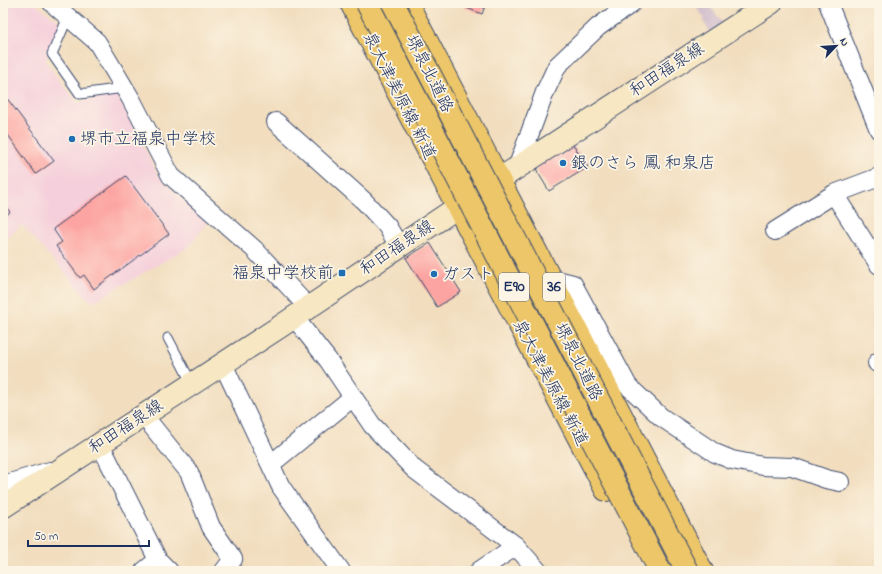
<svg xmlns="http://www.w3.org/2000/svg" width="882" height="574" viewBox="0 0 882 574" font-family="'Indie Flower','Klee One',sans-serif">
  <rect width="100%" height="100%" fill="#fcf5e5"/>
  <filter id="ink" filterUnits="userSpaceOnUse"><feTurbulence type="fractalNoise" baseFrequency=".025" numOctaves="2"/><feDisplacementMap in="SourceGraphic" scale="8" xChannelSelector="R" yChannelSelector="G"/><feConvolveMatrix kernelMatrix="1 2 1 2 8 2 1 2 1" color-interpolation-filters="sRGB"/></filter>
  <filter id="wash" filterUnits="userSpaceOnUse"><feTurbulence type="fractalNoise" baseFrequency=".012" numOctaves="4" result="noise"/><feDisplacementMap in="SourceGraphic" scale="16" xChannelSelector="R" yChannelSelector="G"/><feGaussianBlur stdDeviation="0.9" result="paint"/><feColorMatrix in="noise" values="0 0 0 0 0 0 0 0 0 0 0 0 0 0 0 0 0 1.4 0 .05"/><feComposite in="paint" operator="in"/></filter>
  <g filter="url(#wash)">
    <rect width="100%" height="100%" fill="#f2debf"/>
    <!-- built -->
    <polygon fill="#f5cfdb" points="3,3 34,3 64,25 45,61 61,83 78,103 115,90 158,175 207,222 190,246 95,301 89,300 22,225 3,240"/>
    <!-- industrial -->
    <polygon fill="#d1bdcc" points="695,3 707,3 723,23 710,32 703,21 705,19 694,4"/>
    <g id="blocks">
      <!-- building -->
      <g fill="#fca4a2">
        <polygon points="466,3 486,3 482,14 464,7"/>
        <polygon points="3,93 54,161 36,174 3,128"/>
        <polygon points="571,142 588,167 549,191 537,171 542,159"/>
        <polygon points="126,176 169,234 94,289 84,275 80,278 56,246 62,242 53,229"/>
        <polygon points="3,203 10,212 3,217"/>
        <polygon points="430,243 461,292 437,307 406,258"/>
      </g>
    </g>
  </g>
  <g filter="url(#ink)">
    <use href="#blocks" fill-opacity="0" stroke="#3b496d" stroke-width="1"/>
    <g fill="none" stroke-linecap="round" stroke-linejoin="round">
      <defs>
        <g id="lane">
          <polyline points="68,17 52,54 80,94 124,88"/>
          <polyline points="168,338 192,384"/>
        </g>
        <g id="street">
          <polyline points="52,3 97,42 131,99 171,176 254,249 308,307"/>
          <polyline points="828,3 879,130"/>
          <polyline points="276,122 364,201 387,226 399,246"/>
          <polyline points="517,168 545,92 557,66 598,27 632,3"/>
          <polyline points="834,194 879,265"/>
          <polyline points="775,231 834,194 879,177"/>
          <polyline points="549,278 573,284 628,386 661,417 715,453 732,460 763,466 792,467 826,479 840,482"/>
          <polyline points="294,317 328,360 372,425 414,469 516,546 538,571"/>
          <polyline points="877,363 879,361"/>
          <polyline points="223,364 281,487 341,571"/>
          <polyline points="144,416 189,472 211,527 233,559 224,571"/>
          <polyline points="100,444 158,560 169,571"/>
          <polyline points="271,464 353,397"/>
          <polyline points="3,485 50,471"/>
          <polyline points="144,571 158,560"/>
          <polyline points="479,571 516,546"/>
        </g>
        <polyline id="secondary" points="3,507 281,326 498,180 771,3"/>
        <g id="primary">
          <polyline points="351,3 606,490"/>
          <polyline points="407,3 702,571"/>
        </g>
      </defs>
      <!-- lane casing -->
      <use href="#lane" stroke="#3b496d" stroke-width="11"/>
      <!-- street casing -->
      <use href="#street" stroke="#3b496d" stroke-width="20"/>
      <!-- secondary casing -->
      <use href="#secondary" stroke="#3b496d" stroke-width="24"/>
      <!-- primary casing -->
      <use href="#primary" stroke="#3b496d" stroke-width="24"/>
      <!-- lane -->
      <use href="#lane" stroke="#fff" stroke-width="9"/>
      <!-- street -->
      <use href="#street" stroke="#fff" stroke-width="18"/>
      <!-- secondary -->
      <use href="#secondary" stroke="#f7e8c3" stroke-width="22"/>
      <!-- primary -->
      <use href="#primary" stroke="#ecc669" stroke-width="22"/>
      <defs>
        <g id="highway-bridge">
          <polyline points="367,3 660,571"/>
          <polyline points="393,3 687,571"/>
        </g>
      </defs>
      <!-- highway-bridge casing -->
      <use href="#highway-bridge" stroke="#3b496d" stroke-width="24" stroke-linecap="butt"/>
      <!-- highway-bridge -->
      <use href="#highway-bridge" stroke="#ecc669" stroke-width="22"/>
    </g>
  </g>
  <!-- markers -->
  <g fill="#1f6fb2" stroke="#fcf5e5" stroke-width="1.5">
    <circle cx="72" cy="139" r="4"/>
    <circle cx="563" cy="163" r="4"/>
    <rect x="338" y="269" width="8" height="8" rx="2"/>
    <circle cx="434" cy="274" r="4"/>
  </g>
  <g text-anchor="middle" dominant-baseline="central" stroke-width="3.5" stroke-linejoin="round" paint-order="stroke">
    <!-- shield labels -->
    <g fill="#fcf5e5" stroke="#5e6a86" stroke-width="1">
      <rect x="499" y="273" width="30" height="28" rx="3"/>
      <rect x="543" y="273" width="22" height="28" rx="3"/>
    </g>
    <g font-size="16" font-weight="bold" fill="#1b2f5e">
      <text x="514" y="287">E90</text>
      <text x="554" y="287">36</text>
    </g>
    <!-- street labels -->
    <g font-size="17" fill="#1b2f5e" stroke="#fcf5e5">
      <text transform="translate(667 70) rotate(-33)">和田福泉線</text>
      <text transform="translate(429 74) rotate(63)">堺泉北道路</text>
      <text transform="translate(399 96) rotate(63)">泉大津美原線 新道</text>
      <text transform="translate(397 248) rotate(-34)">和田福泉線</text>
      <text transform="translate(578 362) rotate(63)">堺泉北道路</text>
      <text transform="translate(550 383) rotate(62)">泉大津美原線 新道</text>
      <text transform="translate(126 427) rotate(-33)">和田福泉線</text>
    </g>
    <!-- poi labels -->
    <g font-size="17" fill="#1b2f5e" stroke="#fcf5e5" text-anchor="start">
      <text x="80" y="139">堺市立福泉中学校</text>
      <text x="571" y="163">銀のさら 鳳 和泉店</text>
      <text x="334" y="273" text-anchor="end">福泉中学校前</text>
      <text x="442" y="274">ガスト</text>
    </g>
  </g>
  <!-- margin -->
  <rect width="882" height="574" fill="none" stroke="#fcf5e5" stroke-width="16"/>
  <!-- north arrow -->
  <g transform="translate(836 46) rotate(65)" stroke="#fcf5e5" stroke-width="3" paint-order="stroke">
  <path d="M0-3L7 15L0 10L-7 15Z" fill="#1b2f5e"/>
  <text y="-6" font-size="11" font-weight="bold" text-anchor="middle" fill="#1b2f5e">N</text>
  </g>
  <!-- scale -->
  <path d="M28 540v6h121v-6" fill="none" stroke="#1b2f5e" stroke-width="2"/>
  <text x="34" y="540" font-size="12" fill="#1b2f5e" stroke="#fcf5e5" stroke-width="3" paint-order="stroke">50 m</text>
</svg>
